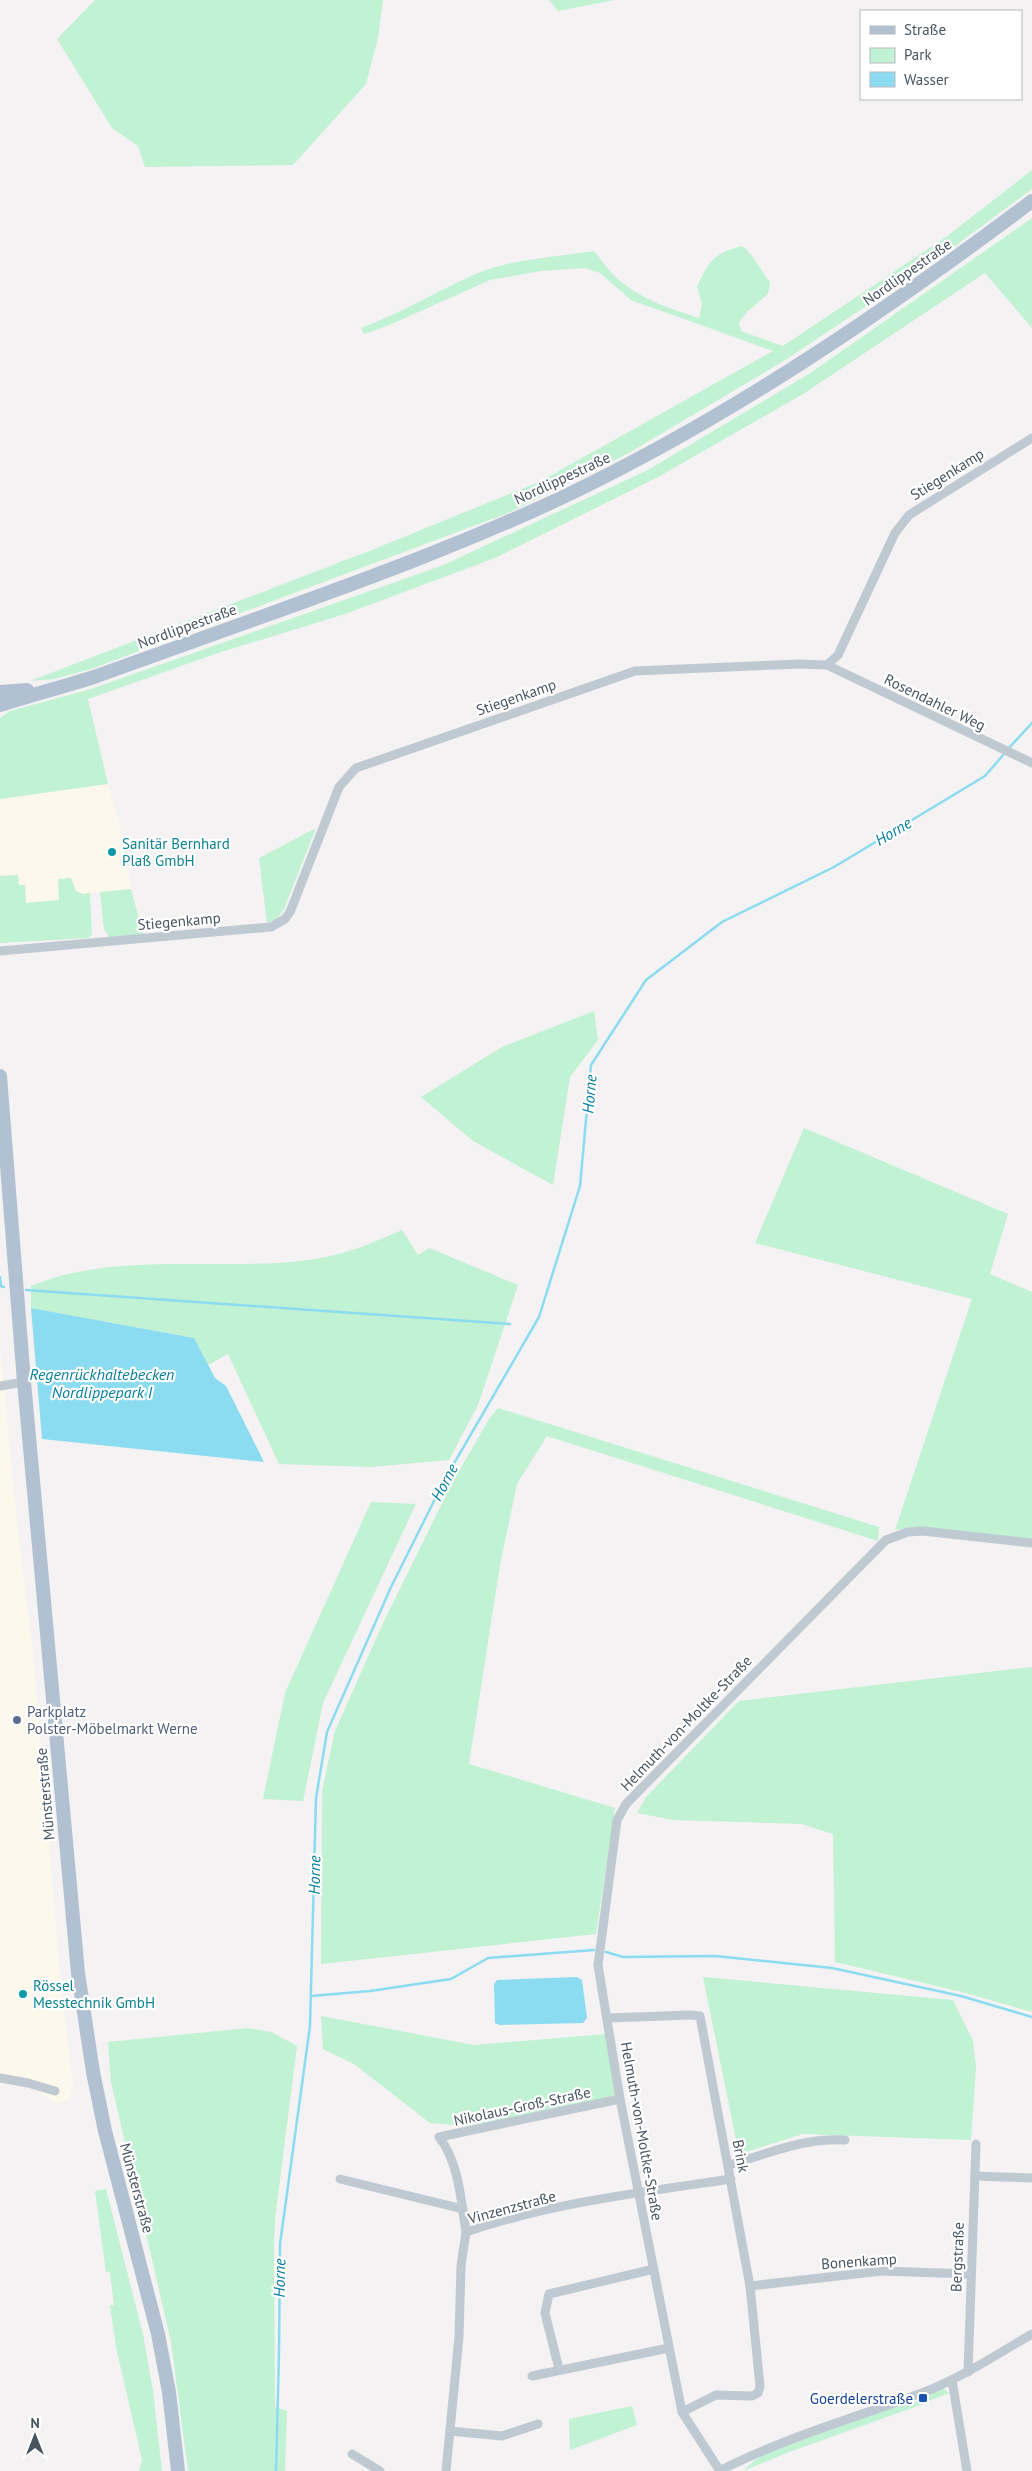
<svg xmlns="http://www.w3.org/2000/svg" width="1032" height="2471" viewBox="0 0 1032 2471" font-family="'PT Sans',sans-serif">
  <rect width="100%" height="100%" fill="#f4f2f2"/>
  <!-- commercial -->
  <g fill="#fdf8ec">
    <polygon points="108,784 120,826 131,889 83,894 58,879 59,900 26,903 25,885 19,885 18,875 0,876 0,799"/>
    <polygon points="0,1349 19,1540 34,1661 59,1965 73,2084 70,2099 57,2104 28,2085 0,2080"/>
  </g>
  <!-- green -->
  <g fill="#c0f2d3">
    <polygon points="95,0 383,0 378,38 366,84 293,165 145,167 138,146 112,128 57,39"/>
    <polygon points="549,0 614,0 558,11"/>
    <path d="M1032 170V189L951 249 787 359 627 454 508 513 91 669 54 679 30 681 372 550 541 481 773 351 631 300 600 273 585 268 541 271 490 280 387 326 364 334 361 328C402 313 438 290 478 273 511 259 558 257 594 251 602 260 609 272 619 280 642 300 671 309 699 318L702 304 697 287C708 262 714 253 742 246 755 256 760 270 770 282L768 294 748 311 739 322 741 331 783 346 946 237Z"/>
    <polygon points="1032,218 1032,328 985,273 803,394 658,477 495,558 345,614 218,653 88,699 108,784 0,799 0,718 10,711 91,689 441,566 648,470 812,372"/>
    <polygon points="316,828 284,909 277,919 267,923 259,858"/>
    <polygon points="18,875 19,885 25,885 26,903 59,900 58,879 71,878 76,891 83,894 90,893 92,935 88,938 0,943 0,876"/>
    <polygon points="131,889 143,934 109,937 104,929 100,892"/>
    <polygon points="594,1011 598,1040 570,1077 553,1185 473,1141 421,1097 502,1047"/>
    <polygon points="804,1128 1008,1214 990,1274 1032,1292 1032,1539 911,1527 895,1530 972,1299 755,1243"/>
    <path d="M402 1230 418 1255 429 1248 518 1285 478 1405 449 1460 371 1467 279 1464 228 1354 208 1365 194 1338 31 1308V1286C119 1250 217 1272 309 1260 341 1256 373 1243 402 1230Z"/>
    <polygon points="498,1408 879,1527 878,1541 547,1436 517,1484 500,1565 469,1764 615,1808 596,1934 321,1964 322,1791 335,1731 384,1621 452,1483 489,1419"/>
    <polygon points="371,1502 416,1504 323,1703 303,1801 263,1799 285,1693"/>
    <polygon points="1032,1667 1032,2012 962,1992 835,1962 833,1834 802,1824 673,1820 637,1813 646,1797 739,1701"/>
    <polygon points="703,1977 953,2000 973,2041 976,2067 971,2140 803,2134 739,2154"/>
    <polygon points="321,2016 474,2045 606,2034 617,2100 466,2126 430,2123 354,2064 323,2049"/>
    <polygon points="248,2028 271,2032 297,2046 275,2219 274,2244 275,2407 287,2411 285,2471 188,2471 171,2342 111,2082 108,2042"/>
    <polygon points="106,2189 143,2334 153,2391 162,2471 139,2471 142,2460 116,2347 110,2305 114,2305 110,2272 106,2272 95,2191"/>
    <polygon points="940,2389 944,2389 949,2393 929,2401 926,2394"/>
    <polygon points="924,2399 926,2403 789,2452 743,2471 755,2460 767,2453 909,2401 911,2403"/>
    <polygon points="632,2406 637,2425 570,2450 569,2419"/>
  </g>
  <!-- water -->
  <g fill="#8bdcf1">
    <polygon points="31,1308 194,1338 215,1378 226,1386 264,1462 42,1439"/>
    <polygon points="577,1977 582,1980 587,2018 583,2023 499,2025 495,2023 494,1984 497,1980"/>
  </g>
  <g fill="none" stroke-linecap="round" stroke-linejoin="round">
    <!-- stream -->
    <g stroke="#8bdcf1" stroke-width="2.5">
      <polyline points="1008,749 1032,723"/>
      <polyline points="0,1277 1,1286 4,1287"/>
      <polyline points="26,1290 510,1324"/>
      <polyline points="606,1952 623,1957 715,1956 832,1968 961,1996 1032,2017"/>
      <polyline points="311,1996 370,1991 451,1979 488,1958 594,1950"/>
      <polyline points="276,2471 279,2352 280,2244 310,2026 316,1798 327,1732 391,1587 445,1479 539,1317 580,1186 591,1065 646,980 722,922 834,867 985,776 1004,754"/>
    </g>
    <!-- street -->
    <g stroke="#bfc9d1" stroke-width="9">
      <polyline points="827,665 1032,763"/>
      <polyline points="0,951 271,927 285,919 290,912 339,787 356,768 635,671 800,664 827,665 838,655 895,533 909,515 1032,438"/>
      <polyline points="0,1386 24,1382"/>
      <polyline points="608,2018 691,2015 700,2016 750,2286 760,2386 758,2393 752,2396 716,2395 682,2412"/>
      <polyline points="0,2078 28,2083 55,2091"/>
      <path d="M729 2165C767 2154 805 2137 845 2140"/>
      <polyline points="975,2176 1032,2178"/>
      <polyline points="340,2179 463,2209"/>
      <path d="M466 2232C461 2201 459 2162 439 2137L620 2099"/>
      <polyline points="750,2286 882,2271 970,2274"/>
      <polyline points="559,2369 545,2313 549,2294 654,2269"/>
      <polyline points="968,2372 976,2144"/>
      <polyline points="532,2376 669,2348"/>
      <polyline points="952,2380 967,2471"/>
      <polyline points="450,2431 502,2436 538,2424"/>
      <polyline points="352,2454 380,2471"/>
      <path d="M446 2471 459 2337 461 2266 466 2232C551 2203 643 2192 731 2179"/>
      <path d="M719 2471C784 2438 854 2418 922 2393 961 2378 996 2355 1032 2334"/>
      <polyline points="720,2471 682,2412 620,2099 598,1965 617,1820 626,1804 886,1540 908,1532 923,1531 1032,1543"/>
    </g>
    <!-- primary -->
    <g stroke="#b1c1d1" stroke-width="14">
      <polyline points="0,692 27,690"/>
      <path d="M0 705C31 695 63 687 94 677 151 657 207 636 264 616 364 580 465 543 561 498 729 418 883 313 1032 201"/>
      <polyline points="0,1076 24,1382 78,1973 93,2072 105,2131 158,2334 169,2392 178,2471"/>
    </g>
  </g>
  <!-- markers -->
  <g fill="#0f9aa8" stroke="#fff" stroke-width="2">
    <circle cx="112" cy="852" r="5"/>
    <circle cx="23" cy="1994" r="5"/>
  </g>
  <circle fill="#5c6f8a" stroke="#fff" stroke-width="2" cx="17" cy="1720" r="5"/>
  <rect fill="#1a4fb4" stroke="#fff" stroke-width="2" x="918" y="2393" width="10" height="10" rx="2.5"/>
  <g text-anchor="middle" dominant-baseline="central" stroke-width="4.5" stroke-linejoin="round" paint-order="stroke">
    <!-- street labels -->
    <g font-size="15" fill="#485560" stroke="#fff">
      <text transform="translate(907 272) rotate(-35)">Nordlippestraße</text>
      <text transform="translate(947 474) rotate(-32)">Stiegenkamp</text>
      <text transform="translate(562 478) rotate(-25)">Nordlippestraße</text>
      <text transform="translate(187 626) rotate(-20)">Nordlippestraße</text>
      <text transform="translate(516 697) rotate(-19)">Stiegenkamp</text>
      <text transform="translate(935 702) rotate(26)">Rosendahler Weg</text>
      <text transform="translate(179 921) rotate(-5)">Stiegenkamp</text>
      <text transform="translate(686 1723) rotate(-46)">Helmuth-von-Moltke-Straße</text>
      <text transform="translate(45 1794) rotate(-95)">Münsterstraße</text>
      <text transform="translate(522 2106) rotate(-12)">Nikolaus-Groß-Straße</text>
      <text transform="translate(642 2131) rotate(80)">Helmuth-von-Moltke-Straße</text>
      <text transform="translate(741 2156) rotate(79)">Brink</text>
      <text transform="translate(137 2188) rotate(75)">Münsterstraße</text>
      <text transform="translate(512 2207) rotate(-15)">Vinzenzstraße</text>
      <text transform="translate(957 2257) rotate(-88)">Bergstraße</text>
      <text transform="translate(859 2261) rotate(-4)">Bonenkamp</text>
    </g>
    <!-- culture labels -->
    <g font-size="15" fill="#0d838f" stroke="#fff" text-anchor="start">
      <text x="122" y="843">Sanitär Bernhard<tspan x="122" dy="17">Plaß GmbH</tspan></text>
      <text x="33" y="1985">Rössel<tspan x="33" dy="17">Messtechnik GmbH</tspan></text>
    </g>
    <!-- service labels -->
    <g font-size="15" fill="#4e5e75" stroke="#fff" text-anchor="start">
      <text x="27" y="1711">Parkplatz<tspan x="27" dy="17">Polster-Möbelmarkt Werne</tspan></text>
    </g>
    <!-- transit labels -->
    <g font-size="15" fill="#164399" stroke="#fff" text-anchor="end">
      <text x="913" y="2398">Goerdelerstraße</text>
    </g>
    <!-- water labels -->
    <g font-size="16" font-style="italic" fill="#087e9d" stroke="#fff">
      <text transform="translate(893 831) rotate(-31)">Horne</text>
      <text transform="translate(589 1094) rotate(-85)">Horne</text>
      <text x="102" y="1374">Regenrückhaltebecken<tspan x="102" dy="18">Nordlippepark I</tspan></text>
      <text transform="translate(444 1482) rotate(-62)">Horne</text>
      <text transform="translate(314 1875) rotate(-89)">Horne</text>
      <text transform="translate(279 2278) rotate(-89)">Horne</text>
    </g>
  </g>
  <!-- legend -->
  <rect x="860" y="10" width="162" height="90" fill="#ffffff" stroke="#b6bbbf"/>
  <rect x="870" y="26" width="25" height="8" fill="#b1c1d1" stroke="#b6bbbf"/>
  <text x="904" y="35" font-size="15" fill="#485560">Straße</text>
  <rect x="870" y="48" width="25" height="15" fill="#c0f2d3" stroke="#b6bbbf"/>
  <text x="904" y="60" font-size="15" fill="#485560">Park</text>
  <rect x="870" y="72" width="25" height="15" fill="#8bdcf1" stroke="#b6bbbf"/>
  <text x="904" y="85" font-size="15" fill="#485560">Wasser</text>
  <!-- north arrow -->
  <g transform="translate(35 2436)" stroke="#ffffff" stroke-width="4" paint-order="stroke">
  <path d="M0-4L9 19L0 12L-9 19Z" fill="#485560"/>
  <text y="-8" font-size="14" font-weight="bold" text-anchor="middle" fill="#485560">N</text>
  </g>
</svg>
